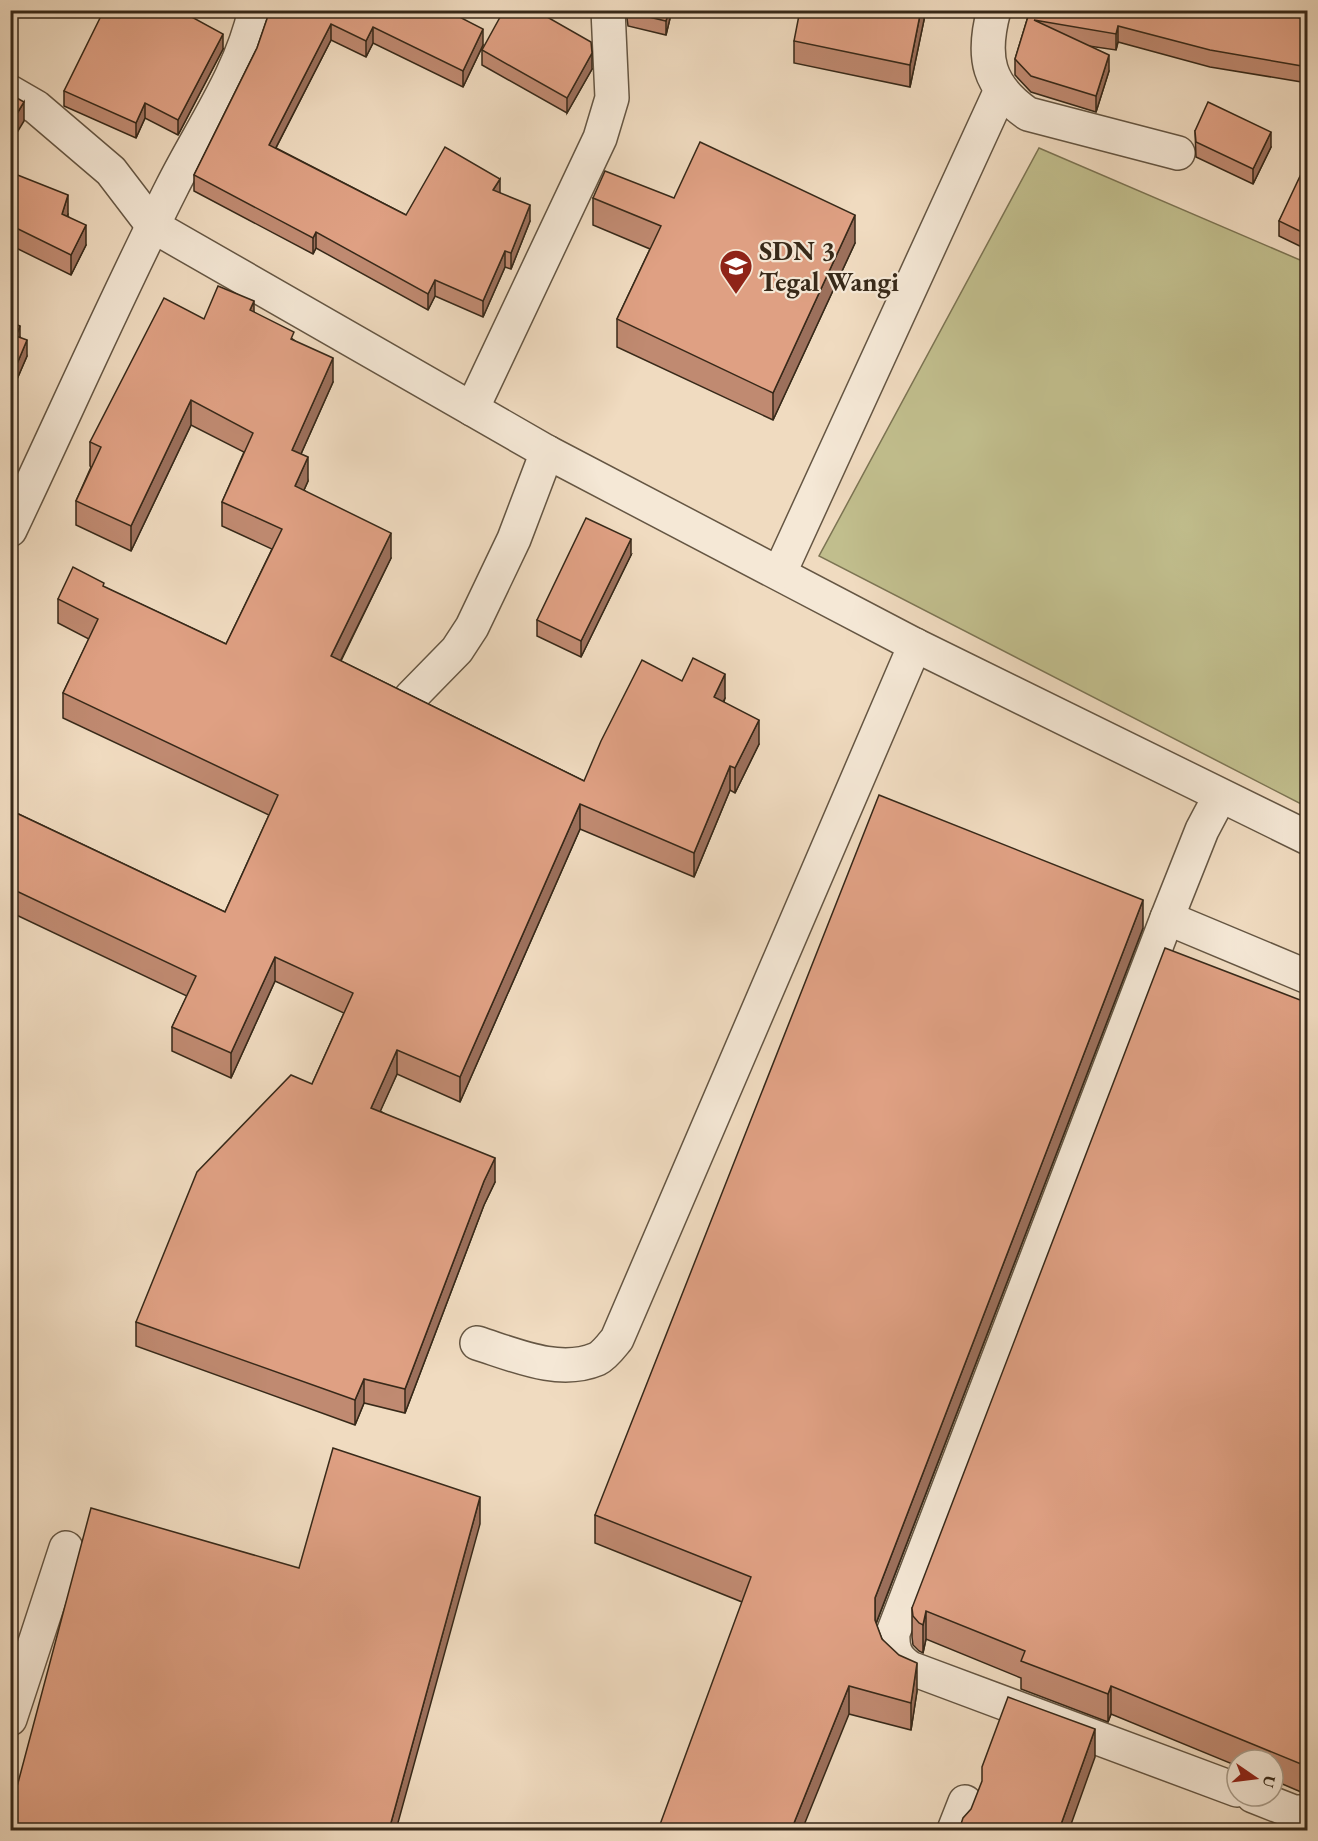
<svg xmlns="http://www.w3.org/2000/svg" width="1318" height="1841" viewBox="0 0 1318 1841" font-family="'EB Garamond',serif">
  <rect width="100%" height="100%" fill="#f0dbc0"/>
  <filter id="stains"><feTurbulence type="fractalNoise" baseFrequency=".00333" numOctaves="4"/><feColorMatrix values="0 0 0 0 .2 0 0 0 0 .09 0 0 0 0 .02 0 0 0 .5 -.17"/></filter>
  <radialGradient id="worn" r=".72"><stop offset=".6" stop-color="#630" stop-opacity="0"/><stop offset="1" stop-color="#630" stop-opacity=".3"/></radialGradient>
  <!-- green -->
  <polygon fill="#c1be8d" stroke="#7c7453" stroke-width="1.5" points="1039,148 1307,263 1307,807 819,556"/>
  <g fill="none" stroke-linecap="round" stroke-linejoin="round">
    <defs>
      <g id="minor">
        <path d="M994 10C981 58 988 86 1028 114L1178 153"/>
        <polyline points="10,92 36,107 111,171 153,226 547,452 915,645 1308,838"/>
        <polyline points="472,409 600,138 612,98 608,10"/>
        <path d="M10 530C64 416 115 300 172 187 201 129 241 74 255 10"/>
        <polyline points="780,572 1001,90"/>
        <polyline points="411,697 457,650 472,627 514,539 547,452"/>
        <path d="M1220 796 1202 830 1167 918 893 1633C892 1650 896 1658 910 1668L1237 1790"/>
        <polyline points="1167,918 1308,977"/>
        <path d="M477 1343C515 1355 559 1375 597 1359 605 1355 612 1345 617 1339L915 645"/>
        <polyline points="10,1719 66,1548"/>
        <polyline points="1253,1796 1294,1812 1308,1812"/>
        <polyline points="954,1830 965,1802"/>
      </g>
    </defs>
    <!-- minor casing -->
    <use href="#minor" stroke="#655643" stroke-width="36"/>
    <!-- minor -->
    <use href="#minor" stroke="#f5e8d6" stroke-width="33"/>
  </g>
  <!-- wall -->
  <g fill="#c08a71" stroke="#372919" stroke-width="1.5">
    <polygon points="270,10 483,45 463,87 373,43 366,57 331,40 276,148 406,215 500,193 530,221 511,269 505,267 483,317 435,296 428,310 316,248 313,254 194,191 194,175 257,48"/>
    <polygon points="626,10 672,10 666,35 628,26"/>
    <polygon points="924,10 924,20 910,87 794,63 794,41"/>
    <polygon points="1030,10 1308,20 1308,83 1210,67 1118,42 1116,50 1089,46 1109,71 1096,112 1031,92 1015,75 1015,59"/>
    <polygon points="223,49 178,135 145,118 136,138 64,106 64,91"/>
    <polygon points="482,50 592,69 567,113 482,65"/>
    <polygon points="1195,131 1271,147 1253,184 1196,157"/>
    <polygon points="10,172 68,214 68,216 86,245 71,275 10,245"/>
    <polygon points="1308,174 1308,250 1279,236 1279,221"/>
    <polygon points="593,198 674,198 855,243 773,420 617,347 617,319 650,249 593,225"/>
    <polygon points="254,312 294,340 333,382 301,454 308,481 304,490 391,558 341,661 584,781 682,681 725,698 724,702 759,744 735,793 730,790 694,877 580,829 460,1102 397,1074 380,1111 495,1182 484,1205 405,1413 364,1403 355,1425 136,1346 136,1322 312,1084 344,1013 275,981 231,1078 172,1051 172,1027 187,996 10,912 10,810 225,912 269,815 63,718 63,693 89,639 58,623 58,599 104,587 226,644 272,549 222,526 222,502 244,452 191,425 131,551 76,525 76,501 91,467 90,466 90,442 204,319"/>
    <polygon points="10,322 20,337 27,356 11,393 10,393"/>
    <polygon points="631,555 581,657 537,636 537,620"/>
    <polygon points="1143,928 876,1624 882,1639 917,1691 911,1730 849,1714 742,1602 595,1543 595,1515"/>
    <polygon points="1308,1003 1308,1776 1301,1792 1273,1780 1273,1760 1237,1760 1237,1766 1111,1714 1108,1722 1021,1689 1021,1678 926,1639 923,1653 919,1651 913,1645 912,1637 912,1608"/>
  </g>
  <!-- shaded-wall -->
  <g fill="#9c705c" stroke="#372919" stroke-width="1.5">
    <polygon points="669,10 672,10 666,35 666,21"/>
    <polygon points="921,10 924,10 924,20 910,87 910,65"/>
    <polygon points="331,24 331,40 269,161 269,145"/>
    <polygon points="1118,26 1118,42 1116,50 1116,34"/>
    <polygon points="373,27 373,43 366,57 366,41"/>
    <polygon points="483,29 483,45 463,87 463,71"/>
    <polygon points="223,34 223,49 178,135 178,120"/>
    <polygon points="592,53 592,69 567,113 567,98"/>
    <polygon points="1109,55 1109,71 1096,112 1096,96"/>
    <polygon points="24,102 24,121 10,144 10,125"/>
    <polygon points="145,103 145,118 136,138 136,123"/>
    <polygon points="1271,132 1271,147 1253,184 1253,169"/>
    <polygon points="500,179 500,195 493,190"/>
    <polygon points="68,195 68,214 62,233 62,214"/>
    <polygon points="530,205 530,221 511,269 511,253"/>
    <polygon points="855,215 855,243 773,420 773,393"/>
    <polygon points="86,225 86,245 71,275 71,255"/>
    <polygon points="316,232 316,248 313,254 313,238"/>
    <polygon points="505,251 505,267 483,317 483,301"/>
    <polygon points="435,280 435,296 428,310 428,294"/>
    <polygon points="254,301 254,325 250,310"/>
    <polygon points="20,326 20,341 16,336"/>
    <polygon points="27,340 27,356 11,393 11,378"/>
    <polygon points="333,358 333,382 292,474 292,450"/>
    <polygon points="191,400 191,425 131,551 131,526"/>
    <polygon points="308,457 308,481 295,510 295,486"/>
    <polygon points="391,533 391,558 331,680 331,656"/>
    <polygon points="631,539 631,555 581,657 581,641"/>
    <polygon points="725,674 725,698 714,721 714,697"/>
    <polygon points="759,720 759,744 735,793 735,768"/>
    <polygon points="730,766 730,790 694,877 694,853"/>
    <polygon points="580,804 580,829 460,1102 460,1077"/>
    <polygon points="1143,900 1143,928 875,1626 875,1648 875,1598"/>
    <polygon points="275,957 275,981 231,1078 231,1053"/>
    <polygon points="397,1050 397,1074 371,1132 371,1108"/>
    <polygon points="495,1158 495,1182 484,1205 405,1413 405,1389 484,1181"/>
    <polygon points="364,1379 364,1403 355,1425 355,1400"/>
    <polygon points="480,1497 480,1524 396,1830 389,1830"/>
    <polygon points="926,1611 926,1639 923,1653 923,1625"/>
    <polygon points="917,1663 917,1691 911,1730 911,1703"/>
    <polygon points="849,1686 849,1714 802,1830 792,1830 792,1828"/>
    <polygon points="1111,1686 1111,1714 1108,1722 1108,1694"/>
    <polygon points="1095,1729 1095,1757 1069,1830 1059,1830"/>
    <polygon points="1308,1748 1308,1776 1301,1792 1301,1764"/>
  </g>
  <!-- building -->
  <g fill="#dfa083" stroke="#372919" stroke-width="1.5">
    <polygon points="104,10 179,10 223,34 178,120 145,103 136,123 64,91"/>
    <polygon points="270,10 446,10 483,29 463,71 373,27 366,41 331,24 269,145 406,215 445,147 500,179 493,190 530,205 511,253 505,251 483,301 435,280 428,294 316,232 313,238 194,175 257,48"/>
    <polygon points="504,10 535,10 591,42 592,53 567,98 482,50"/>
    <polygon points="627,10 669,10 666,21 628,12"/>
    <polygon points="800,10 921,10 910,65 794,41"/>
    <polygon points="1030,10 1269,10 1308,20 1308,67 1210,50 1118,26 1116,34 1034,20 1109,55 1096,96 1031,76 1015,59"/>
    <polygon points="10,94 24,102 10,125"/>
    <polygon points="1208,102 1271,132 1253,169 1196,142 1195,131"/>
    <polygon points="700,142 855,215 773,393 617,319 661,226 593,198 605,171 674,198"/>
    <polygon points="10,172 68,195 62,214 86,225 71,255 10,225"/>
    <polygon points="1302,172 1308,174 1308,235 1279,221"/>
    <polygon points="218,286 254,301 250,310 294,332 291,339 333,358 292,450 308,457 295,486 391,533 331,656 584,781 601,741 642,660 682,681 693,658 725,674 714,697 759,720 735,768 730,766 694,853 580,804 460,1077 397,1050 371,1108 495,1158 484,1181 405,1389 364,1379 355,1400 136,1322 197,1172 291,1075 312,1084 353,993 275,957 231,1053 172,1027 196,976 10,888 10,810 225,912 278,795 63,693 98,619 58,599 73,567 104,583 103,586 226,644 282,529 222,502 253,433 191,400 131,526 76,501 101,447 90,442 164,298 204,319"/>
    <polygon points="10,322 20,326 16,336 27,340 11,378 10,378"/>
    <polygon points="586,518 631,539 581,641 537,620"/>
    <polygon points="879,795 1143,900 875,1598 875,1620 882,1639 899,1655 917,1663 911,1703 849,1686 792,1828 798,1830 658,1830 751,1577 595,1515"/>
    <polygon points="1165,948 1308,1003 1308,1748 1301,1764 1111,1686 1108,1694 1021,1661 1025,1651 926,1611 923,1625 919,1623 913,1616 912,1608"/>
    <polygon points="333,1448 480,1497 389,1830 10,1830 10,1813 91,1508 299,1568"/>
    <polygon points="1008,1697 1095,1729 1059,1830 959,1830 963,1818 971,1809 982,1781 982,1767"/>
  </g>
  <!-- icons -->
  <defs>
    <symbol id="school-pin" viewBox="-11 -11 22 30"><path d="M0 17L-7.5 6A9.5 9.5 0 1 1 7.5 6Z" fill="#8f2418" stroke="#f5e8d6"/><path d="M0-5L7-2L0 1L-7-2ZM-4 1L0 2.5L4 1V4Q0 6-4 4Z" fill="#fff"/></symbol>
  </defs>
  <g fill-rule="evenodd">
    <use href="#school-pin" x="717" y="247" width="38" height="52"/>
  </g>
  <g text-anchor="middle" dominant-baseline="central" stroke-width="4.5" stroke-linejoin="round" paint-order="stroke">
    <!-- poi labels -->
    <g font-size="27" font-weight="bold" fill="#372919" stroke="#f5e8d6" text-anchor="start">
      <text x="759" y="250">SDN 3<tspan x="759" dy="31">Tegal Wangi</tspan></text>
    </g>
  </g>
  <!-- margin -->
  <rect width="1318" height="1841" fill="none" stroke="#f0dbc0" stroke-width="36"/>
  <rect x="12" y="12" width="1294" height="1817" fill="none" stroke="#372919" stroke-width="3"/>
  <rect x="18" y="18" width="1282" height="1805" fill="none" stroke="#372919" stroke-width="1.5"/>
  <!-- north arrow -->
  <g transform="translate(1255 1778) rotate(104)"><circle r="28" fill="#f5e8d6" stroke="#a99c8a" stroke-width="1.5"/>
  <path d="M0-4.5L10 22L0 15L-10 22Z" fill="#8f2418"/>
  <text y="-9" font-size="16" font-weight="bold" text-anchor="middle" fill="#372919">U</text>
  </g>
  <rect width="100%" height="100%" filter="url(#stains)"/>
  <rect width="100%" height="100%" fill="url(#worn)"/>
</svg>
